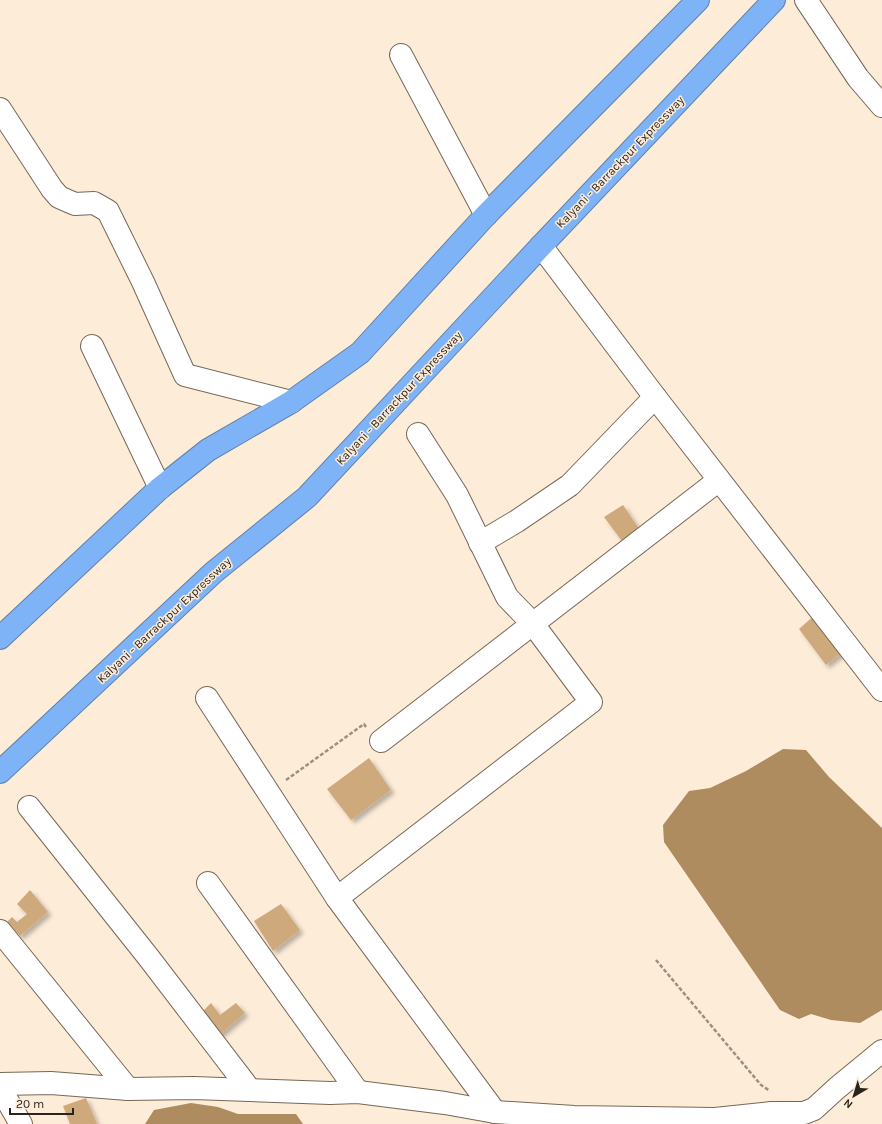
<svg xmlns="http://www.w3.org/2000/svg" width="882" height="1124" viewBox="0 0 882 1124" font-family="Karla,sans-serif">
  <defs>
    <filter id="shadow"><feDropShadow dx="3.5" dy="3.5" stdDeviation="2" flood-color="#0004"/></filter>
  </defs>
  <rect width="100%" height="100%" fill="#fdecd8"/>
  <!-- water -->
  <g fill="#af8c5f">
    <polygon points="783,749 806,750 829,777 882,828 882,1010 860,1023 831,1020 811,1014 799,1019 780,1010 664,842 663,825 689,791 710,788 746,771"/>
    <polygon points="191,1103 218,1107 238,1114 296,1114 303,1124 145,1124 154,1110"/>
  </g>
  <!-- building -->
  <g fill="#cea97b" filter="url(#shadow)">
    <polygon points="623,505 642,533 625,545 604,517"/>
    <polygon points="817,613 845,650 826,665 799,629"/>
    <polygon points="369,758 391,790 351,820 327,789"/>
    <polygon points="30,890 48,912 20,936 7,922 12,917 17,922 27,914 17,904"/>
    <polygon points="281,904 300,930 273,951 254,921"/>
    <polygon points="211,1003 220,1015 236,1003 245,1013 217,1037 198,1016"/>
    <polygon points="86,1098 97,1124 70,1124 63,1106"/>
  </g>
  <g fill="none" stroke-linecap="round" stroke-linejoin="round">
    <defs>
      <g id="minor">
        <polyline points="806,0 858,78 882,106"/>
        <polyline points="401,55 486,215"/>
        <polyline points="0,109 52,189 59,197 68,201 75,204 94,203 108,211 143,282 185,375 291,402"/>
        <polyline points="541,246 655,397 882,690"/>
        <polyline points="92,346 160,488"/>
        <polyline points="480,543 517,521 570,485 655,397"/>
        <polyline points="207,698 337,898 495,1112"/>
        <polyline points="381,741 719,480"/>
        <polyline points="29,807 149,958 250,1090"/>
        <polyline points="208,883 358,1092"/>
        <polyline points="337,898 591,702 533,624 507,597 457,495 418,434"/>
        <polyline points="0,931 128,1089"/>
        <polyline points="0,1084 51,1083 128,1089 194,1088 330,1093 358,1092 445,1103 495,1112 574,1117 715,1119 771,1113 804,1113 814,1109 837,1088 882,1051"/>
        <polyline points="0,1088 21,1124"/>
      </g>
      <g id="highway">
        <polyline points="0,638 160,488 208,450 291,402 360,353 486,215 698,0"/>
        <polyline points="0,772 214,572 307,497 541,246 774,0"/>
      </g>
    </defs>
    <!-- minor casing -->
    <use href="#minor" stroke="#766856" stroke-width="24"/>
    <!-- highway casing -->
    <use href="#highway" stroke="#6182ab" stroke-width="24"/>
    <!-- path -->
    <g stroke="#9c9082" stroke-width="2.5" stroke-dasharray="4 2" stroke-linecap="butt">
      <polyline points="286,780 364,724 366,727"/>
      <polyline points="656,960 761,1085 770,1091"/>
    </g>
    <!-- minor -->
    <use href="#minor" stroke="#fff" stroke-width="22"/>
    <!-- highway -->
    <use href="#highway" stroke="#7eb4f7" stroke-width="22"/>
  </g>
  <g text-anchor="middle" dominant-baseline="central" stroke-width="3" stroke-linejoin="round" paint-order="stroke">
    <!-- street labels -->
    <g font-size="12" fill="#2a241d" stroke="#fdecd8">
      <text transform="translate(620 162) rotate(-46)">Kalyani - Barrackpur Expressway</text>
      <text transform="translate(399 398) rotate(-47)">Kalyani - Barrackpur Expressway</text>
      <text transform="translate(164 620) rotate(-43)">Kalyani - Barrackpur Expressway</text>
    </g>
  </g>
  <!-- north arrow -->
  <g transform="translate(854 1096) rotate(218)" stroke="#fdecd8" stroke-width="3" paint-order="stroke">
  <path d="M0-3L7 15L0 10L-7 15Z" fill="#2a241d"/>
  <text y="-6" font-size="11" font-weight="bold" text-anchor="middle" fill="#2a241d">N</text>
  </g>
  <!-- scale -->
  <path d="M10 1108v6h63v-6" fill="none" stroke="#2a241d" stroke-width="2"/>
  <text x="16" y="1108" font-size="12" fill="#2a241d" stroke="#fdecd8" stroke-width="3" paint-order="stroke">20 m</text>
</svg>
